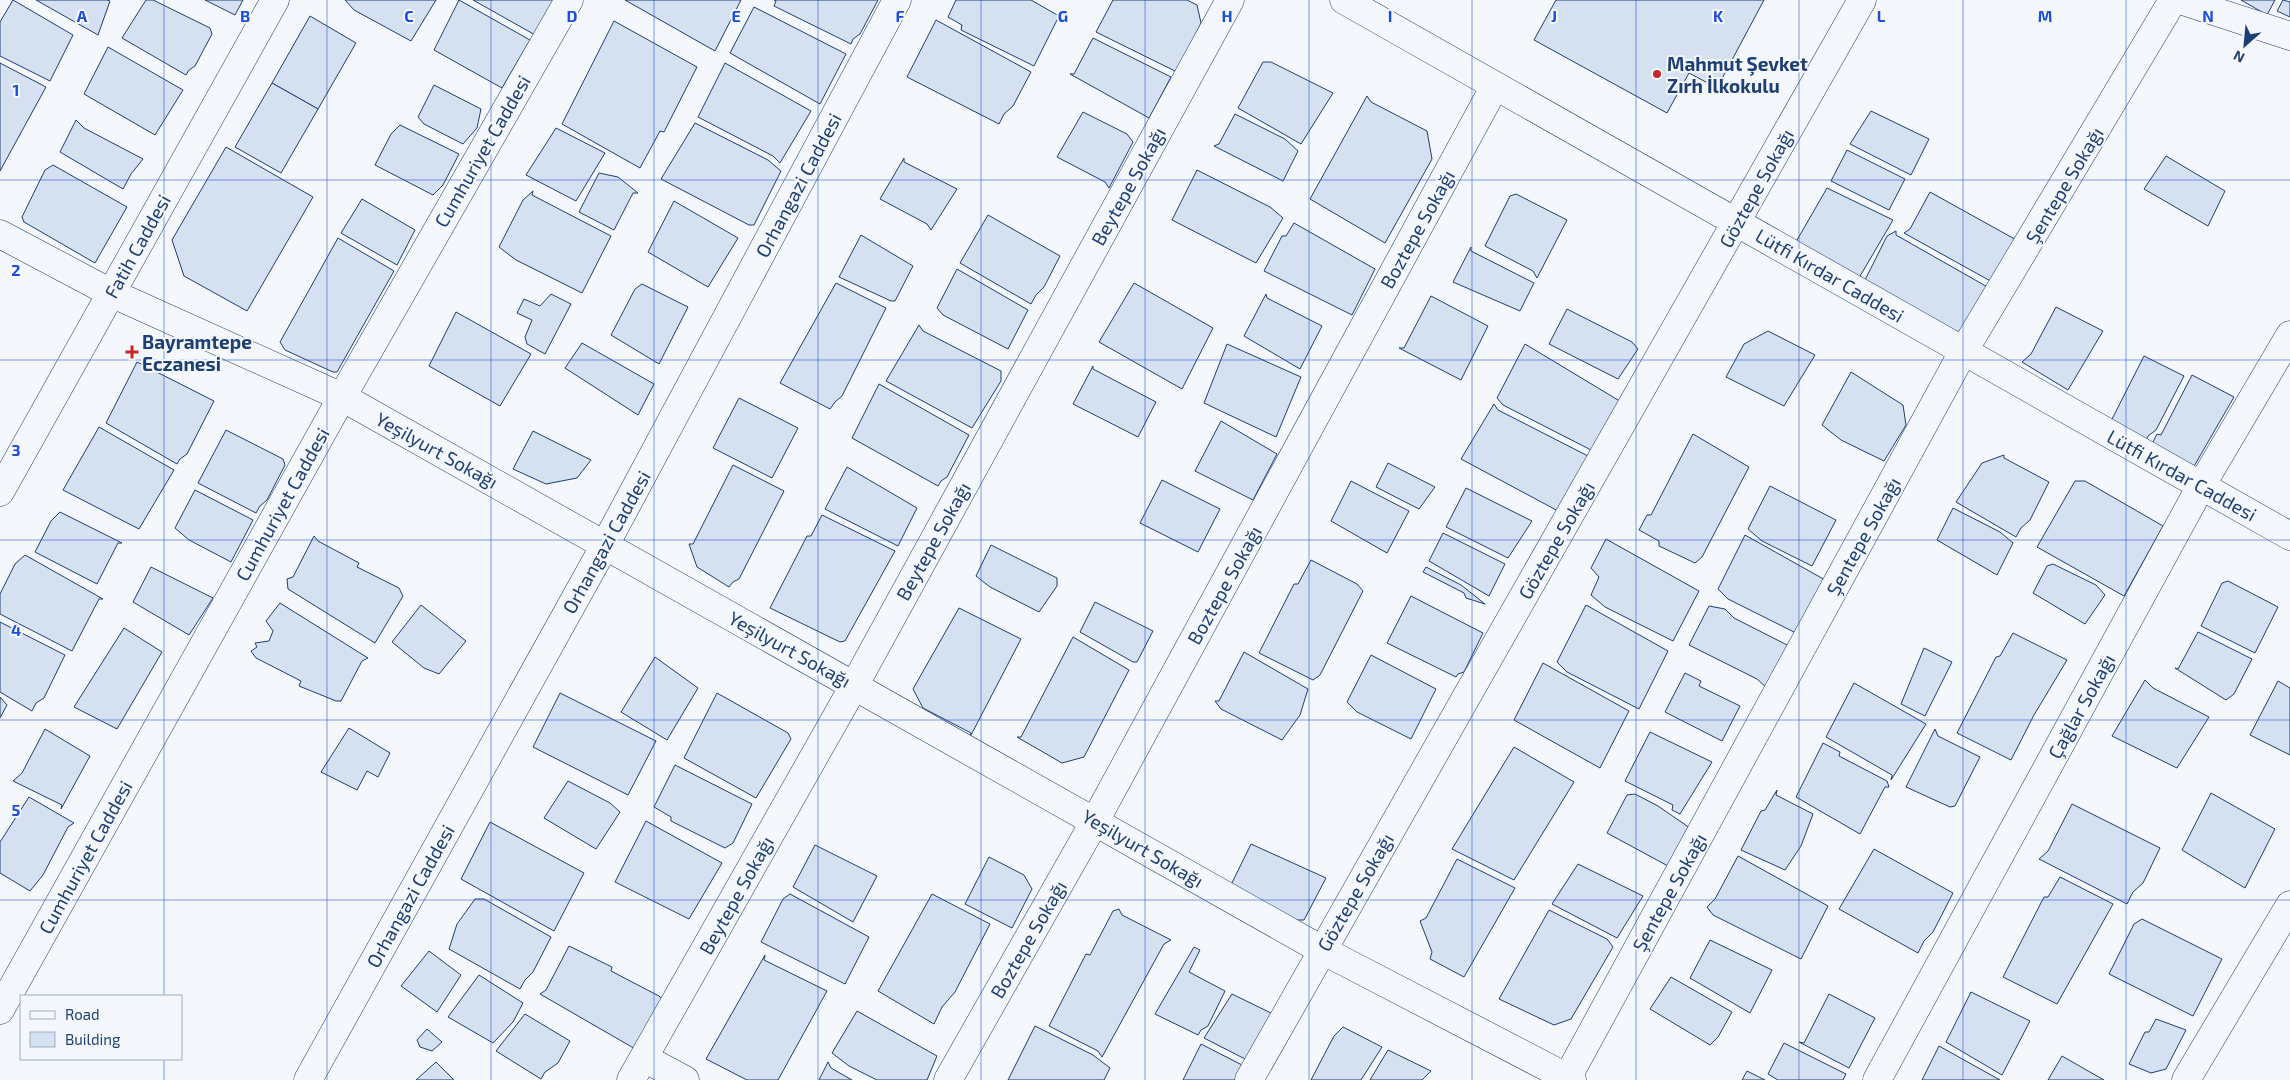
<svg xmlns="http://www.w3.org/2000/svg" width="2290" height="1080" viewBox="0 0 2290 1080" font-family="'Exo 2',sans-serif">
  <rect width="100%" height="100%" fill="#f4f7fb"/>
  <!-- building -->
  <g fill="#d5e0f0" stroke="#1d3f73">
    <polygon points="13,0 73,35 50,81 0,56 0,22"/>
    <polygon points="36,0 107,0 110,1 98,35"/>
    <polygon points="146,0 153,0 210,28 212,34 195,66 189,70 186,75 122,38"/>
    <polygon points="205,0 243,0 235,15"/>
    <polygon points="345,0 436,0 411,41 354,10"/>
    <polygon points="459,0 530,40 502,88 434,50"/>
    <polygon points="473,0 560,0 537,36"/>
    <polygon points="625,0 741,0 715,51"/>
    <polygon points="774,0 878,0 860,34 853,39 851,44 774,6 776,1"/>
    <polygon points="956,0 1031,0 1059,16 1034,66 961,30 962,25 948,17"/>
    <polygon points="1113,0 1187,0 1197,5 1201,23 1177,72 1096,32"/>
    <polygon points="1556,0 1764,0 1717,88 1689,73 1667,113 1534,40"/>
    <polygon points="2241,0 2275,0 2267,15"/>
    <polygon points="2283,0 2290,2 2290,17 2277,11"/>
    <polygon points="754,7 846,54 820,104 730,53"/>
    <polygon points="310,16 356,43 318,109 272,83"/>
    <polygon points="936,20 1031,72 1013,106 1004,114 999,124 907,77"/>
    <polygon points="614,21 697,67 664,132 660,131 640,168 562,124"/>
    <polygon points="1093,38 1171,77 1149,118 1070,74 1074,74"/>
    <polygon points="108,47 183,90 155,135 84,94"/>
    <polygon points="1263,62 1271,62 1333,93 1301,144 1238,108"/>
    <polygon points="0,63 46,87 0,171"/>
    <polygon points="725,63 811,111 780,163 773,156 698,117"/>
    <polygon points="272,83 318,109 281,173 235,147"/>
    <polygon points="434,85 481,109 477,128 463,144 424,124 418,117"/>
    <polygon points="1367,96 1371,102 1427,131 1432,159 1385,243 1310,199"/>
    <polygon points="1871,111 1929,139 1911,175 1850,144"/>
    <polygon points="1083,112 1127,134 1133,142 1109,188 1105,182 1057,157"/>
    <polygon points="1235,114 1285,139 1298,151 1283,181 1214,146 1219,144"/>
    <polygon points="76,120 84,128 143,159 131,174 123,189 60,152"/>
    <polygon points="695,123 768,160 781,171 754,225 749,225 661,179"/>
    <polygon points="400,125 459,154 443,185 433,195 375,165 391,134"/>
    <polygon points="556,128 605,153 576,201 526,175"/>
    <polygon points="226,147 313,197 247,311 184,276 172,240"/>
    <polygon points="1847,150 1905,179 1889,210 1831,181"/>
    <polygon points="2166,156 2225,191 2208,226 2144,189"/>
    <polygon points="904,158 904,162 957,189 931,230 927,224 880,199"/>
    <polygon points="53,165 127,207 95,263 24,222 22,217 45,170"/>
    <polygon points="1197,170 1270,207 1283,218 1256,263 1172,220"/>
    <polygon points="599,173 618,177 638,193 633,193 614,230 579,212"/>
    <polygon points="1827,188 1893,220 1856,283 1793,247"/>
    <polygon points="533,191 532,195 611,236 582,293 516,260 499,247 523,200"/>
    <polygon points="1930,192 2020,242 1994,283 1904,233 1910,229"/>
    <polygon points="1516,194 1567,220 1537,278 1533,271 1485,246 1510,196"/>
    <polygon points="362,199 415,230 397,265 341,233"/>
    <polygon points="674,201 738,238 708,287 648,252"/>
    <polygon points="988,215 1060,256 1044,287 1036,295 1031,304 960,263"/>
    <polygon points="1294,223 1375,269 1352,315 1264,271 1282,236 1286,236"/>
    <polygon points="1896,231 1896,235 1991,289 1964,342 1862,286 1887,236"/>
    <polygon points="861,235 913,266 895,301 891,301 839,277"/>
    <polygon points="338,238 394,271 337,372 333,372 285,350 280,342"/>
    <polygon points="1471,247 1471,251 1534,283 1520,311 1453,282"/>
    <polygon points="957,269 1028,310 1008,349 943,315 937,308"/>
    <polygon points="836,283 886,308 842,396 835,402 830,409 780,383"/>
    <polygon points="1134,283 1213,328 1182,389 1099,342"/>
    <polygon points="642,284 688,307 659,364 611,335 635,289"/>
    <polygon points="551,294 571,304 545,354 527,344 525,337 532,320 517,313 524,299 540,306"/>
    <polygon points="1266,294 1267,298 1322,326 1300,369 1244,336"/>
    <polygon points="1431,296 1488,326 1461,380 1399,348 1404,348"/>
    <polygon points="2056,307 2103,331 2068,390 2022,362 2031,354"/>
    <polygon points="1567,309 1632,342 1638,349 1618,379 1549,344"/>
    <polygon points="456,312 531,354 500,406 429,366"/>
    <polygon points="919,325 923,331 1001,371 1001,381 972,428 886,381"/>
    <polygon points="1768,331 1815,355 1784,406 1726,377 1744,344"/>
    <polygon points="582,343 654,384 638,415 565,368"/>
    <polygon points="1227,344 1301,377 1276,437 1204,403"/>
    <polygon points="1525,344 1628,406 1593,451 1503,405 1497,398"/>
    <polygon points="2144,356 2184,376 2156,430 2148,436 2145,443 2109,425"/>
    <polygon points="137,362 214,401 187,454 180,459 177,464 106,423"/>
    <polygon points="1093,366 1093,369 1156,402 1138,437 1073,404"/>
    <polygon points="1851,372 1903,405 1906,425 1884,461 1841,440 1822,425"/>
    <polygon points="2192,375 2234,397 2193,468 2151,446 2157,434 2161,435"/>
    <polygon points="879,384 969,435 947,477 941,481 938,486 852,438"/>
    <polygon points="739,398 798,428 772,478 713,448"/>
    <polygon points="1494,404 1498,410 1588,456 1560,512 1461,459"/>
    <polygon points="1221,421 1277,454 1253,500 1195,471"/>
    <polygon points="99,427 174,470 139,529 63,490"/>
    <polygon points="226,430 283,459 285,465 267,500 260,506 256,513 198,483"/>
    <polygon points="533,431 591,460 577,478 546,484 513,469"/>
    <polygon points="1693,434 1749,467 1702,557 1695,563 1659,546 1659,541 1639,530 1647,515 1651,515"/>
    <polygon points="2004,455 2004,458 2049,482 2030,520 2021,528 2016,537 1956,502 1982,463"/>
    <polygon points="1388,463 1435,487 1419,509 1376,487"/>
    <polygon points="733,465 784,491 739,579 733,582 729,587 697,567 689,544 693,544"/>
    <polygon points="847,467 917,508 898,546 825,509"/>
    <polygon points="1162,480 1220,509 1198,552 1140,523"/>
    <polygon points="1351,481 1409,511 1387,553 1331,521"/>
    <polygon points="2075,481 2085,481 2163,526 2124,596 2037,547"/>
    <polygon points="1770,486 1836,520 1812,566 1762,541 1748,529"/>
    <polygon points="1466,488 1532,521 1508,558 1446,527"/>
    <polygon points="195,490 253,520 231,562 189,540 175,528"/>
    <polygon points="1953,508 2000,532 2013,543 1997,575 1937,540"/>
    <polygon points="60,512 122,543 118,543 97,584 35,552 51,521"/>
    <polygon points="822,515 895,551 845,641 840,642 770,608 807,536 811,536"/>
    <polygon points="1443,533 1505,564 1489,596 1429,561"/>
    <polygon points="1745,535 1827,581 1796,633 1728,599 1718,589"/>
    <polygon points="314,536 318,541 359,563 357,567 399,588 403,596 375,643 288,589 287,579 293,577"/>
    <polygon points="1606,539 1699,591 1673,641 1605,607 1591,595 1599,577 1591,568"/>
    <polygon points="991,545 1057,578 1057,586 1039,612 990,587 976,576"/>
    <polygon points="25,555 103,599 99,599 72,651 0,614 0,594 15,564"/>
    <polygon points="1311,560 1357,584 1363,591 1320,675 1313,680 1259,653 1294,584 1298,584"/>
    <polygon points="2053,564 2096,585 2105,595 2085,624 2033,593 2047,566"/>
    <polygon points="151,567 213,598 189,635 133,602"/>
    <polygon points="1426,567 1461,585 1485,604 1466,598 1464,593 1423,572"/>
    <polygon points="2228,581 2278,607 2255,653 2201,626 2222,583"/>
    <polygon points="1411,596 1483,633 1464,672 1458,674 1456,677 1387,643"/>
    <polygon points="1095,602 1153,631 1137,662 1133,662 1080,632"/>
    <polygon points="280,603 368,658 362,661 341,701 336,701 299,686 301,681 256,658 251,651 257,647 255,643 269,641 273,631 266,621"/>
    <polygon points="421,605 466,641 439,674 424,668 392,642"/>
    <polygon points="1586,605 1668,651 1639,709 1567,672 1557,662"/>
    <polygon points="1709,606 1725,609 1734,618 1793,648 1768,689 1757,679 1689,645"/>
    <polygon points="959,608 1021,639 970,737 971,733 923,708 913,689"/>
    <polygon points="0,622 65,655 44,698 36,703 32,711 0,692"/>
    <polygon points="124,628 162,652 117,729 74,707"/>
    <polygon points="2198,632 2252,659 2234,694 2226,700 2175,668 2178,669"/>
    <polygon points="2013,633 2067,660 2034,715 2011,760 1957,733 1996,657 2000,656"/>
    <polygon points="1073,637 1129,670 1084,757 1062,763 1017,737 1021,737"/>
    <polygon points="1924,648 1952,662 1925,716 1901,704"/>
    <polygon points="1244,652 1308,689 1300,715 1282,740 1221,709 1215,701 1219,701"/>
    <polygon points="1371,655 1436,689 1411,739 1357,712 1347,702"/>
    <polygon points="655,657 698,688 667,740 621,712"/>
    <polygon points="1543,663 1629,711 1600,768 1514,720"/>
    <polygon points="1685,673 1701,681 1699,686 1740,706 1722,741 1665,712"/>
    <polygon points="2145,680 2153,688 2209,717 2177,768 2112,736"/>
    <polygon points="2278,681 2290,688 2290,755 2250,735"/>
    <polygon points="1854,683 1926,724 1891,780 1892,775 1826,737"/>
    <polygon points="560,693 656,741 628,795 533,747"/>
    <polygon points="717,693 788,733 791,739 756,798 684,758"/>
    <polygon points="0,697 7,705 0,718"/>
    <polygon points="349,728 390,753 378,777 367,771 357,790 321,772"/>
    <polygon points="45,729 90,756 61,809 62,805 13,781 22,773"/>
    <polygon points="1935,729 1938,736 1980,757 1955,806 1950,807 1906,787"/>
    <polygon points="1650,732 1712,762 1680,814 1672,810 1673,805 1625,781"/>
    <polygon points="1823,743 1840,752 1839,756 1887,781 1889,787 1885,787 1860,834 1796,797"/>
    <polygon points="1514,747 1574,782 1514,880 1452,849"/>
    <polygon points="675,765 752,804 733,843 725,848 671,821 671,817 654,807"/>
    <polygon points="568,781 610,803 620,812 596,849 544,818"/>
    <polygon points="1777,790 1776,795 1813,814 1801,846 1785,870 1741,850 1761,811 1765,810"/>
    <polygon points="2211,793 2275,829 2245,888 2182,850"/>
    <polygon points="1635,794 1658,806 1690,828 1668,866 1607,833 1627,795"/>
    <polygon points="29,797 74,823 68,827 43,875 30,891 0,873 0,842"/>
    <polygon points="2072,804 2160,848 2143,883 2133,892 2127,904 2039,859 2048,851"/>
    <polygon points="646,821 722,863 689,919 615,882"/>
    <polygon points="490,822 584,873 554,931 461,879"/>
    <polygon points="1251,844 1326,878 1304,920 1290,920 1228,891"/>
    <polygon points="815,845 877,876 853,922 793,887"/>
    <polygon points="1874,849 1953,893 1933,932 1924,941 1918,953 1839,909"/>
    <polygon points="1738,856 1828,906 1801,959 1713,915 1707,907 1715,899"/>
    <polygon points="989,857 1024,875 1032,889 1012,928 965,904"/>
    <polygon points="1457,859 1515,888 1464,977 1430,959 1432,952 1420,921 1426,918"/>
    <polygon points="1578,864 1643,896 1617,938 1552,904"/>
    <polygon points="2060,877 2113,904 2057,1004 2003,977 2044,897 2048,897"/>
    <polygon points="790,894 869,937 845,984 761,942 783,899"/>
    <polygon points="932,894 990,924 955,992 942,1007 934,1024 878,991"/>
    <polygon points="475,899 484,899 551,937 533,972 525,980 520,989 449,949 457,924"/>
    <polygon points="1119,909 1122,915 1171,940 1164,944 1102,1057 1098,1051 1049,1026 1086,954 1090,955 1113,911"/>
    <polygon points="1549,910 1607,939 1613,947 1571,1019 1554,1025 1499,999"/>
    <polygon points="2142,919 2222,959 2193,1016 2109,974 2134,924"/>
    <polygon points="1710,940 1772,970 1750,1013 1690,978"/>
    <polygon points="569,946 612,967 611,971 659,996 669,1005 637,1050 540,994 546,990"/>
    <polygon points="1194,947 1200,950 1189,972 1225,991 1208,1026 1201,1030 1198,1035 1155,1014"/>
    <polygon points="429,951 461,975 437,1012 401,986"/>
    <polygon points="765,955 764,960 827,991 778,1080 747,1080 706,1059"/>
    <polygon points="479,975 523,1003 513,1022 493,1043 448,1017"/>
    <polygon points="1671,977 1732,1012 1718,1037 1710,1045 1650,1009"/>
    <polygon points="1971,992 2030,1021 2002,1075 1946,1042"/>
    <polygon points="1232,994 1275,1015 1247,1060 1204,1038"/>
    <polygon points="1829,994 1875,1018 1849,1068 1799,1042 1804,1043"/>
    <polygon points="857,1011 937,1056 927,1080 877,1080 849,1066 832,1053"/>
    <polygon points="525,1014 570,1041 558,1063 545,1072 541,1079 496,1051"/>
    <polygon points="2156,1019 2186,1030 2166,1069 2151,1073 2129,1064 2145,1032 2149,1032"/>
    <polygon points="1035,1026 1093,1055 1110,1068 1104,1080 1008,1080"/>
    <polygon points="1343,1027 1382,1047 1361,1080 1311,1080 1334,1036"/>
    <polygon points="427,1029 442,1042 432,1051 420,1047 417,1040"/>
    <polygon points="1784,1043 1846,1074 1843,1080 1778,1080 1768,1074"/>
    <polygon points="1201,1044 1244,1066 1237,1080 1183,1080"/>
    <polygon points="1939,1046 2000,1080 1922,1080"/>
    <polygon points="1388,1050 1431,1071 1422,1080 1370,1080"/>
    <polygon points="2062,1056 2104,1080 2048,1080"/>
    <polygon points="436,1062 454,1080 416,1080"/>
    <polygon points="828,1062 831,1068 852,1080 819,1080"/>
    <polygon points="1747,1071 1765,1080 1742,1080"/>
  </g>
  <g fill="none" stroke-linecap="round" stroke-linejoin="round">
    <defs>
      <g id="street">
        <polyline points="1344,0 2290,536"/>
        <polyline points="2180,0 2290,36"/>
        <polyline points="0,1010 342,397 569,0"/>
        <polyline points="644,1058 685,1080"/>
        <polyline points="308,1080 605,545 897,0"/>
        <polyline points="631,1080 854,686 1230,0"/>
        <polyline points="948,1080 1095,821 1495,86"/>
        <polyline points="1249,1080 1862,0"/>
        <polyline points="1566,1080 1963,352 2173,0"/>
        <polyline points="1877,1080 2201,486 2290,335"/>
        <polyline points="2186,1080 2290,905"/>
      </g>
      <g id="secondary">
        <polyline points="0,234 111,293 342,397 1322,950 1572,1080"/>
        <polyline points="0,492 275,0"/>
      </g>
    </defs>
    <!-- street casing -->
    <use href="#street" stroke="#1d3f73" stroke-width="29"/>
    <!-- secondary casing -->
    <use href="#secondary" stroke="#1d3f73" stroke-width="29"/>
    <!-- street -->
    <use href="#street" stroke="#f4f7fb" stroke-width="28"/>
    <!-- secondary -->
    <use href="#secondary" stroke="#f4f7fb" stroke-width="28"/>
  </g>
  <!-- grid -->
  <path fill="none" stroke="#1d4ed8" stroke-width="1" stroke-opacity="0.55" d="M164 0V996M327 0V1080M491 0V1080M654 0V1080M818 0V1080M981 0V1080M1145 0V1080M1309 0V1080M1472 0V1080M1636 0V1080M1799 0V1080M1963 0V1080M2126 0V1080M0 180H2290M0 360H2290M0 540H2290M0 720H2290M0 900H2290M164 1059V1080"/>
  <!-- markers -->
  <g fill="#c62828" stroke="#f4f7fb" stroke-width="2">
    <circle cx="1657" cy="74" r="5"/>
    <path d="M129.5 344.5h5v5h5v5h-5v5h-5v-5h-5v-5h5z"/>
  </g>
  <g text-anchor="middle" dominant-baseline="central" stroke-width="4" stroke-linejoin="round" paint-order="stroke">
    <!-- poi labels -->
    <g font-size="19" font-weight="bold" fill="#1d3f73" stroke="#f4f7fb" text-anchor="start">
      <text x="1667" y="63">Mahmut Şevket<tspan x="1667" dy="22">Zırh İlkokulu</tspan></text>
      <text x="142" y="341">Bayramtepe<tspan x="142" dy="22">Eczanesi</tspan></text>
    </g>
    <!-- street labels -->
    <g font-size="19" fill="#1d3f73" stroke="#f4f7fb">
      <text transform="translate(482 151) rotate(-60)">Cumhuriyet Caddesi</text>
      <text transform="translate(798 185) rotate(-62)">Orhangazi Caddesi</text>
      <text transform="translate(2064 185) rotate(-59)">Şentepe Sokağı</text>
      <text transform="translate(1128 186) rotate(-61)">Beytepe Sokağı</text>
      <text transform="translate(1756 188) rotate(-61)">Göztepe Sokağı</text>
      <text transform="translate(1417 229) rotate(-61)">Boztepe Sokağı</text>
      <text transform="translate(137 246) rotate(-61)">Fatih Caddesi</text>
      <text transform="translate(1830 275) rotate(30)">Lütfi Kırdar Caddesi</text>
      <text transform="translate(437 450) rotate(29)">Yeşilyurt Sokağı</text>
      <text transform="translate(2182 475) rotate(29)">Lütfi Kırdar Caddesi</text>
      <text transform="translate(282 504) rotate(-61)">Cumhuriyet Caddesi</text>
      <text transform="translate(1863 536) rotate(-61)">Şentepe Sokağı</text>
      <text transform="translate(1556 540) rotate(-60)">Göztepe Sokağı</text>
      <text transform="translate(933 541) rotate(-61)">Beytepe Sokağı</text>
      <text transform="translate(606 542) rotate(-61)">Orhangazi Caddesi</text>
      <text transform="translate(1224 585) rotate(-61)">Boztepe Sokağı</text>
      <text transform="translate(790 649) rotate(29)">Yeşilyurt Sokağı</text>
      <text transform="translate(2081 706) rotate(-61)">Çağlar Sokağı</text>
      <text transform="translate(1143 848) rotate(30)">Yeşilyurt Sokağı</text>
      <text transform="translate(85 857) rotate(-61)">Cumhuriyet Caddesi</text>
      <text transform="translate(1355 892) rotate(-60)">Göztepe Sokağı</text>
      <text transform="translate(1669 892) rotate(-61)">Şentepe Sokağı</text>
      <text transform="translate(736 895) rotate(-61)">Beytepe Sokağı</text>
      <text transform="translate(410 896) rotate(-61)">Orhangazi Caddesi</text>
      <text transform="translate(1028 939) rotate(-60)">Boztepe Sokağı</text>
    </g>
  </g>
  <g font-size="16" text-anchor="middle" font-weight="bold" fill="#1d4ed8" stroke="#f4f7fb" stroke-width="4" stroke-linejoin="round" paint-order="stroke">
    <text x="82" y="22">A</text>
    <text x="245" y="22">B</text>
    <text x="409" y="22">C</text>
    <text x="572" y="22">D</text>
    <text x="736" y="22">E</text>
    <text x="900" y="22">F</text>
    <text x="1063" y="22">G</text>
    <text x="1227" y="22">H</text>
    <text x="1390" y="22">I</text>
    <text x="1554" y="22">J</text>
    <text x="1718" y="22">K</text>
    <text x="1881" y="22">L</text>
    <text x="2045" y="22">M</text>
    <text x="2208" y="22">N</text>
    <text x="16" y="96">1</text>
    <text x="16" y="276">2</text>
    <text x="16" y="456">3</text>
    <text x="16" y="636">4</text>
    <text x="16" y="816">5</text>
  </g>
  <!-- legend -->
  <rect x="20" y="995" width="162" height="65" fill="#f4f7fb" stroke="#9eadc5"/>
  <rect x="30" y="1011" width="25" height="8" fill="#f4f7fb" stroke="#9eadc5"/>
  <text x="65" y="1020" font-size="15" fill="#1d3f73">Road</text>
  <rect x="30" y="1032" width="25" height="15" fill="#d5e0f0" stroke="#9eadc5"/>
  <text x="65" y="1045" font-size="15" fill="#1d3f73">Building</text>
  <!-- north arrow -->
  <g transform="translate(2245 45) rotate(207)" stroke="#f4f7fb" stroke-width="4" paint-order="stroke">
  <path d="M0-4L9 19L0 12L-9 19Z" fill="#1d3f73"/>
  <text y="-8" font-size="14" font-weight="bold" text-anchor="middle" fill="#1d3f73">N</text>
  </g>
</svg>
